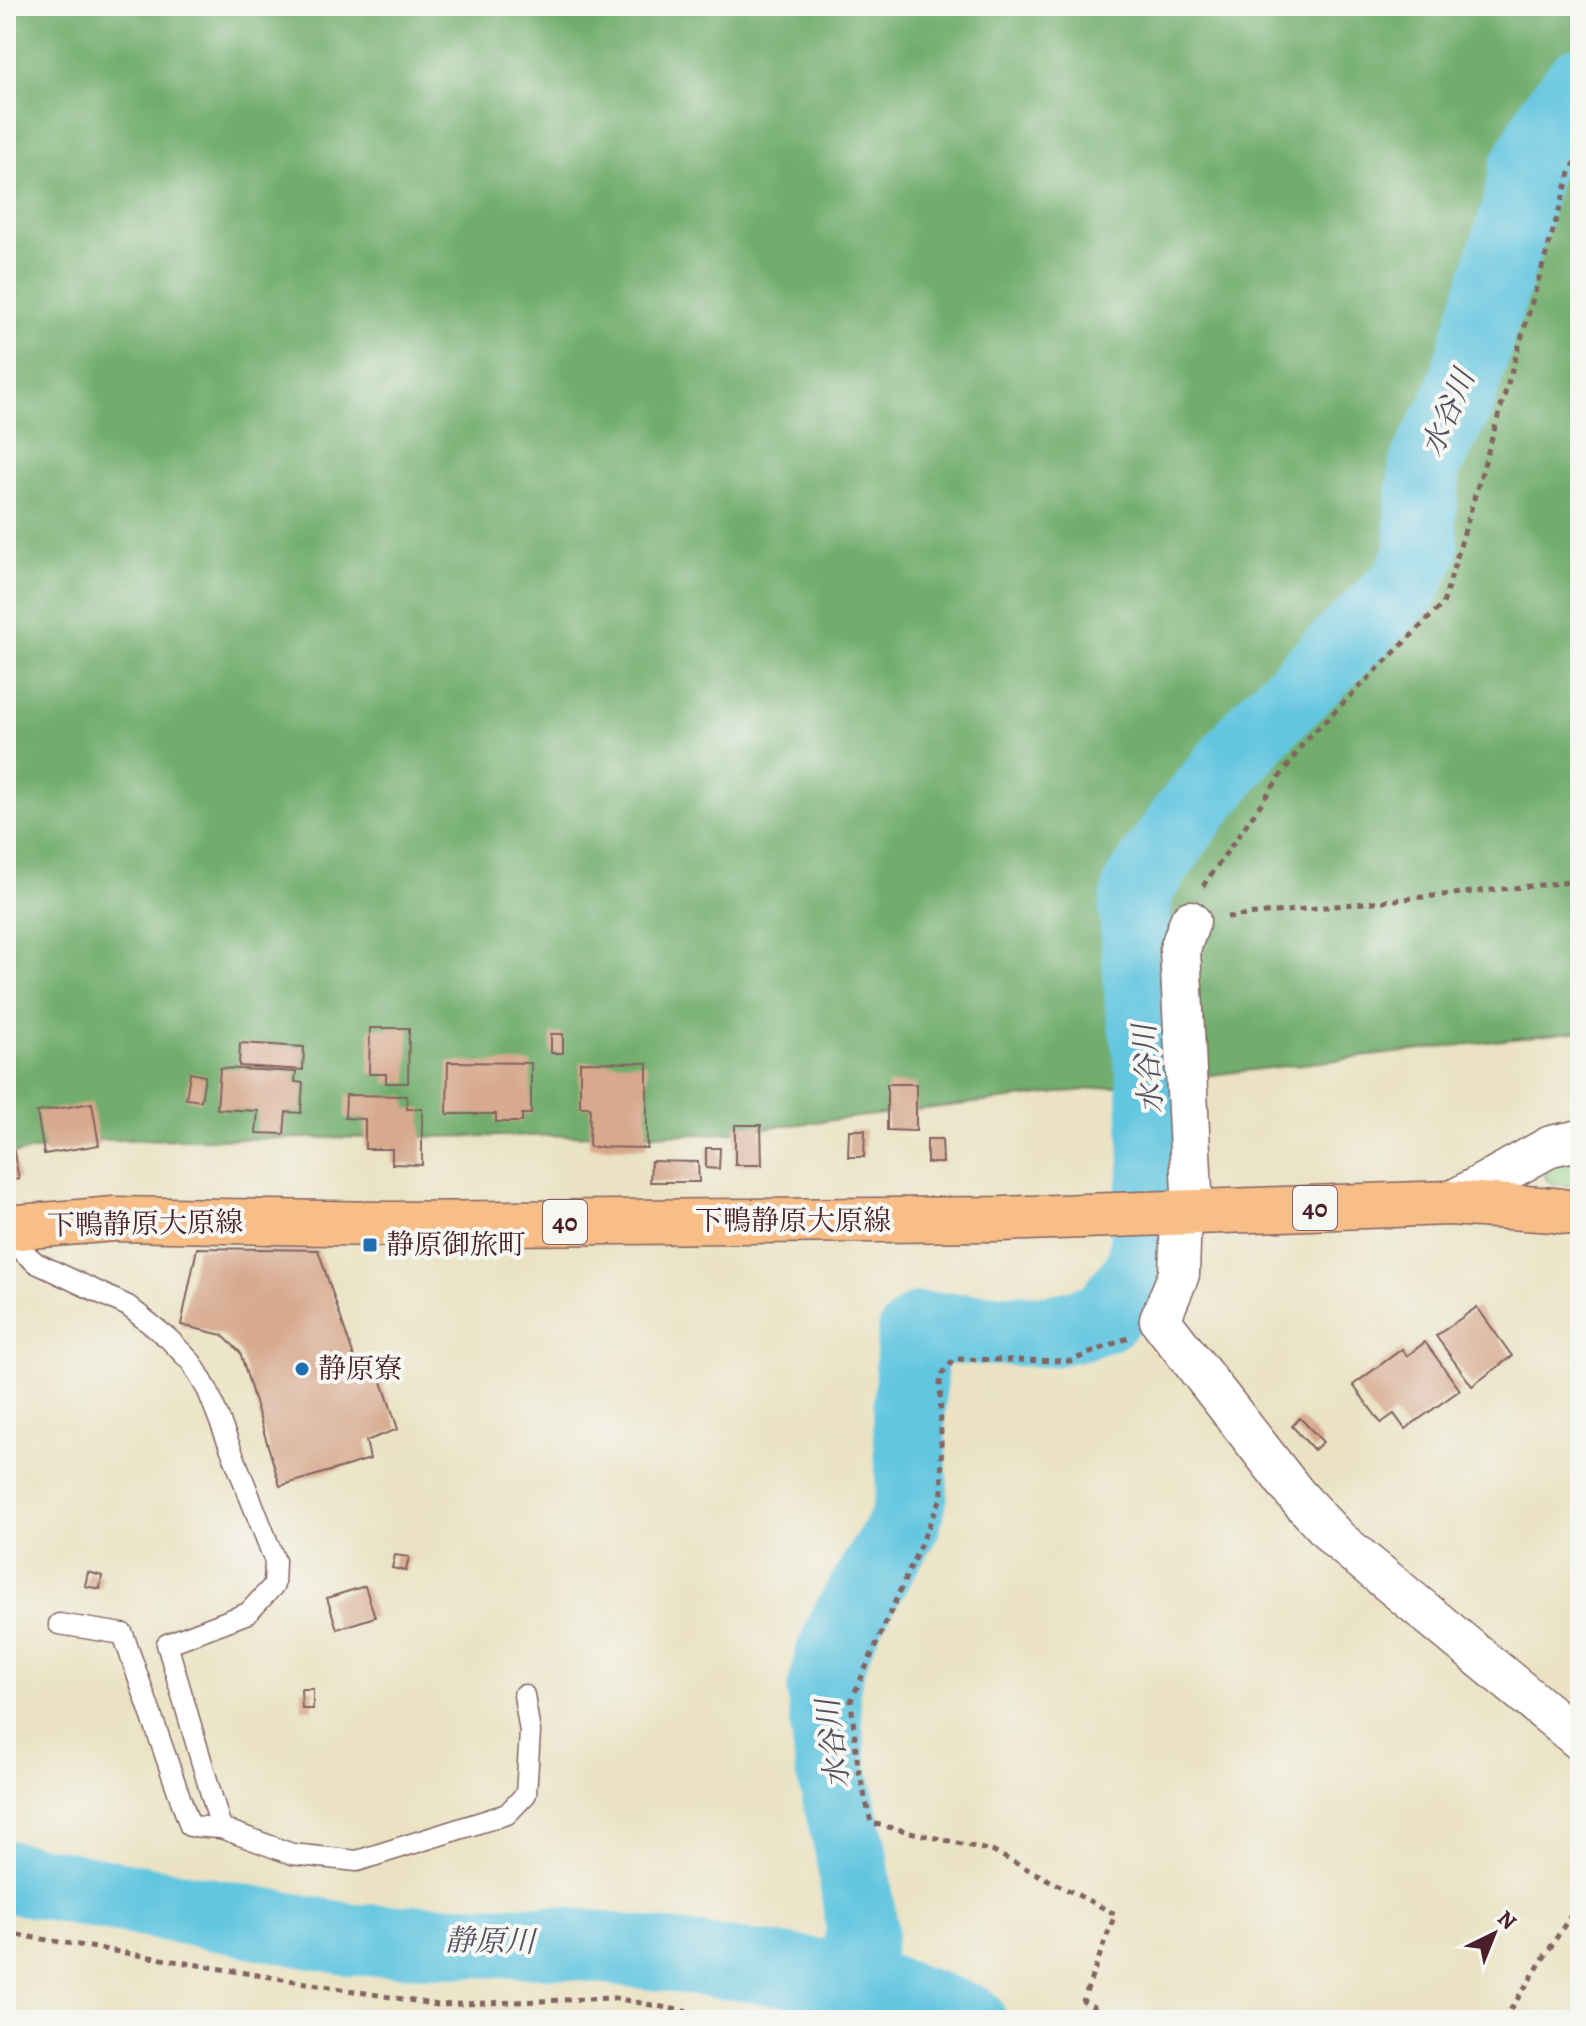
<svg xmlns="http://www.w3.org/2000/svg" width="1586" height="2026" viewBox="0 0 1586 2026" font-family="Alegreya,'Noto Serif JP',serif">
  <rect width="100%" height="100%" fill="#f6f6f2"/>
  <filter id="ink" filterUnits="userSpaceOnUse"><feTurbulence type="fractalNoise" baseFrequency=".0125" numOctaves="2"/><feDisplacementMap in="SourceGraphic" scale="16" xChannelSelector="R" yChannelSelector="G"/><feConvolveMatrix kernelMatrix="1 2 1 2 8 2 1 2 1" color-interpolation-filters="sRGB"/></filter>
  <filter id="wash" filterUnits="userSpaceOnUse"><feTurbulence type="fractalNoise" baseFrequency=".006" numOctaves="4" result="noise"/><feDisplacementMap in="SourceGraphic" scale="32" xChannelSelector="R" yChannelSelector="G"/><feGaussianBlur stdDeviation="1.8" result="paint"/><feColorMatrix in="noise" values="0 0 0 0 0 0 0 0 0 0 0 0 0 0 0 0 0 1.4 0 .05"/><feComposite in="paint" operator="in"/></filter>
  <g filter="url(#wash)">
    <rect width="100%" height="100%" fill="#eae2c2"/>
    <!-- green -->
    <polygon fill="#8dc97e" stroke="#6c7454" stroke-width="2" points="1580,1159 1580,1187 1553,1184 1546,1179 1545,1171 1552,1163"/>
    <!-- forest -->
    <polygon fill="#72ad6d" stroke="#5e664c" stroke-width="2" points="6,6 1580,6 1580,1031 714,1134 96,1140 6,1155"/>
    <g fill="none" stroke-linecap="round" stroke-linejoin="round">
      <!-- river -->
      <g stroke="#63c6e0" stroke-width="72">
        <polyline points="6,1876 353,1940 558,1942 852,1979 970,2020"/>
        <polyline points="852,1979 862,1930 851,1851 831,1768 823,1692 832,1654 846,1622 905,1522 912,1494 909,1416 913,1335 921,1328 1050,1331 1078,1325 1105,1316 1142,1269 1156,1162 1152,1072 1141,1004 1137,945 1135,908 1139,886 1186,818 1259,728 1406,584 1423,549 1420,523 1425,465 1459,400 1517,211 1525,170 1553,117 1580,82"/>
      </g>
    </g>
    <g id="blocks">
      <!-- building -->
      <g fill="#d7a98d">
        <polygon points="370,1028 409,1028 408,1083 386,1083 386,1074 369,1074"/>
        <rect x="551" y="1034" width="12" height="19"/>
        <polygon points="240,1043 304,1047 303,1070 239,1066"/>
        <polygon points="448,1062 531,1063 531,1114 522,1114 522,1122 496,1122 496,1114 447,1114"/>
        <polygon points="580,1062 647,1063 647,1148 589,1147 590,1107 580,1107"/>
        <polygon points="220,1068 296,1072 295,1082 303,1083 301,1113 286,1112 284,1134 256,1133 258,1111 217,1109"/>
        <polygon points="190,1073 205,1076 201,1101 186,1099"/>
        <polygon points="887,1084 916,1084 916,1131 887,1130"/>
        <polygon points="346,1095 406,1096 407,1109 422,1109 422,1165 392,1164 392,1149 365,1149 365,1119 345,1118"/>
        <polygon points="92,1103 99,1145 44,1154 37,1112"/>
        <polygon points="735,1125 761,1125 762,1165 735,1165"/>
        <polygon points="6,1127 9,1127 19,1179 6,1181"/>
        <polygon points="849,1130 865,1130 864,1157 848,1157"/>
        <polygon points="927,1139 942,1139 943,1163 927,1163"/>
        <polygon points="706,1148 720,1148 719,1169 706,1168"/>
        <polygon points="651,1161 698,1162 699,1182 650,1182"/>
        <polygon points="197,1248 318,1250 359,1372 377,1367 398,1429 366,1441 370,1459 280,1486 240,1352 222,1335 181,1325"/>
        <polygon points="1477,1307 1512,1356 1472,1386 1436,1336"/>
        <polygon points="1425,1342 1460,1390 1405,1429 1394,1414 1381,1423 1353,1385 1402,1349 1407,1356"/>
        <polygon points="1300,1418 1323,1442 1314,1450 1292,1426"/>
        <polygon points="395,1555 409,1557 406,1571 392,1568"/>
        <polygon points="88,1572 102,1576 100,1589 85,1586"/>
        <polygon points="365,1586 375,1617 337,1629 327,1598"/>
        <polygon points="301,1689 313,1689 313,1709 302,1709"/>
      </g>
    </g>
  </g>
  <g filter="url(#ink)">
    <use href="#blocks" fill-opacity="0" stroke="#826360" stroke-width="2"/>
    <g fill="none" stroke-linecap="round" stroke-linejoin="round">
      <defs>
        <g id="lane">
          <polyline points="6,1237 36,1263 128,1306 169,1339 192,1363 208,1391 275,1561 274,1585 248,1613 167,1644 221,1828 190,1826 123,1634 59,1624"/>
          <polyline points="221,1828 292,1854 357,1861 507,1814 526,1794 530,1732 524,1695"/>
        </g>
        <g id="street">
          <polyline points="1190,921 1180,949 1193,1212"/>
          <polyline points="1449,1203 1551,1146 1580,1140"/>
          <polyline points="1181,1212 1179,1274 1160,1320 1297,1496 1338,1540 1580,1740"/>
        </g>
        <polyline id="primary" points="6,1228 114,1219 381,1224 1002,1219 1449,1203 1554,1210 1580,1214"/>
      </defs>
      <!-- lane casing -->
      <use href="#lane" stroke="#826360" stroke-width="23"/>
      <!-- street casing -->
      <use href="#street" stroke="#826360" stroke-width="43"/>
      <!-- primary casing -->
      <use href="#primary" stroke="#826360" stroke-width="47"/>
      <!-- path -->
      <g stroke="#826360" stroke-width="5" stroke-dasharray="6 6" stroke-linecap="butt">
        <polyline points="1203,886 1305,741 1443,604 1570,173 1580,152"/>
        <polyline points="1227,917 1580,881"/>
        <polyline points="6,1933 438,2005 614,1998 732,2020"/>
        <polyline points="1117,2020 1083,2001 1115,1914 992,1851 871,1823 858,1767 851,1701 942,1496 940,1377 954,1359 1070,1361 1128,1338"/>
        <polyline points="1504,2020 1580,1901"/>
      </g>
      <!-- lane -->
      <use href="#lane" stroke="#fff" stroke-width="20"/>
      <!-- street -->
      <use href="#street" stroke="#fff" stroke-width="40"/>
      <!-- primary -->
      <use href="#primary" stroke="#f7be88" stroke-width="44"/>
    </g>
  </g>
  <!-- markers -->
  <g fill="#1f6fb2" stroke="#f6f6f2" stroke-width="3">
    <rect x="362" y="1237" width="16" height="16" rx="4"/>
    <circle cx="302" cy="1369" r="8"/>
  </g>
  <g text-anchor="middle" dominant-baseline="central" stroke-width="8" stroke-linejoin="round" paint-order="stroke">
    <!-- shield labels -->
    <g fill="#f6f6f2" stroke="#7e6067" stroke-width="2">
      <rect x="1293" y="1186" width="44" height="44" rx="6"/>
      <rect x="543" y="1200" width="44" height="44" rx="6"/>
    </g>
    <g font-size="26" font-weight="bold" fill="#4a1f2b">
      <text x="1315" y="1208">40</text>
      <text x="565" y="1222">40</text>
    </g>
    <!-- street labels -->
    <g font-size="28" fill="#4a1f2b" stroke="#f6f6f2">
      <text x="793" y="1221">下鴨静原大原線</text>
      <text transform="translate(145 1224) rotate(-1)">下鴨静原大原線</text>
    </g>
    <!-- poi labels -->
    <g font-size="28" fill="#4a1f2b" stroke="#f6f6f2" text-anchor="start">
      <text x="386" y="1245">静原御旅町</text>
      <text x="318" y="1369">静原寮</text>
    </g>
    <!-- water labels -->
    <g font-size="30" font-style="italic" fill="#525161" stroke="#f6f6f2">
      <text transform="translate(1448 413) rotate(-67)">水谷川</text>
      <text transform="translate(1148 1069) rotate(-95)">水谷川</text>
      <text transform="translate(833 1744) rotate(-97)">水谷川</text>
      <text transform="translate(490 1941) rotate(1)">静原川</text>
    </g>
  </g>
  <!-- margin -->
  <rect width="1586" height="2026" fill="none" stroke="#f6f6f2" stroke-width="32"/>
  <!-- north arrow -->
  <g transform="translate(1494 1934) rotate(43)" stroke="#f6f6f2" stroke-width="6" paint-order="stroke">
  <path d="M0-6L14 30L0 20L-14 30Z" fill="#4a1f2b"/>
  <text y="-12" font-size="22" font-weight="bold" text-anchor="middle" fill="#4a1f2b">N</text>
  </g>
</svg>
